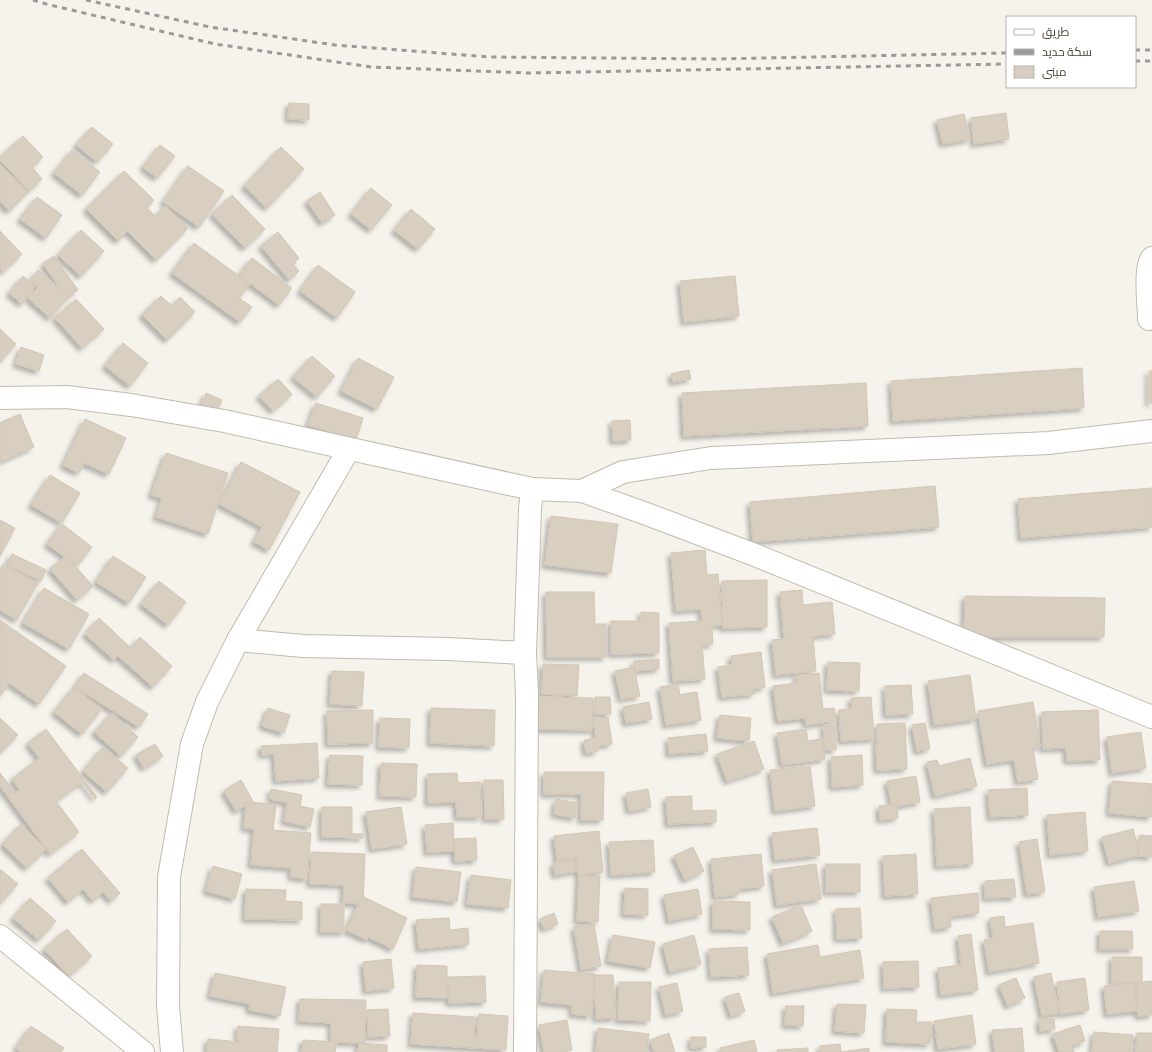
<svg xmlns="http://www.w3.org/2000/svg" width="1152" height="1052" viewBox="0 0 1152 1052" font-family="Manrope,Cairo,sans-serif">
  <defs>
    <filter id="shadow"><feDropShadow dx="-3.5" dy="3.5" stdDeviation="2" flood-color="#0004"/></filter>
  </defs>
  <rect width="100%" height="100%" fill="#f6f3ec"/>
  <!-- building -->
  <g fill="#d8cfc1" stroke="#d3c7b4" filter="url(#shadow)">
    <polygon points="289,103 309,104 309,120 288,119"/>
    <polygon points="1006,113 1009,139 974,144 971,118"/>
    <polygon points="964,114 970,139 943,144 937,120"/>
    <polygon points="92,127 113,144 97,162 76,145"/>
    <polygon points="23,136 43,157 32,167 42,179 29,191 0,160 0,157"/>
    <polygon points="160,145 175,156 157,178 143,167"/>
    <polygon points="281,147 304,169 267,208 244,186"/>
    <polygon points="72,150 100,172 82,195 54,173"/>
    <polygon points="0,164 28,192 9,211 0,202"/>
    <polygon points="188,166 224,191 199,227 163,202"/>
    <polygon points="124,171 154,200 147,208 155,216 166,206 188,228 156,260 127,231 118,241 86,209"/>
    <polygon points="371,188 392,205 371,230 351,214"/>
    <polygon points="320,192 335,215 322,223 307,201"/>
    <polygon points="232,195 265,229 245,248 212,214"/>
    <polygon points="37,197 62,215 46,238 20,219"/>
    <polygon points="411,209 435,229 418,249 394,230"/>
    <polygon points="81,230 104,251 81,276 58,255"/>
    <polygon points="0,231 22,254 3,272 0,268"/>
    <polygon points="278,232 299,258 293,264 299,271 289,280 261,246"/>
    <polygon points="194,243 250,284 239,298 252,307 240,322 172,273"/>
    <polygon points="54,256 78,290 67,298 43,264"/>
    <polygon points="252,258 292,288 279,305 239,275"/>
    <polygon points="318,265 355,292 337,318 300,291"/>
    <polygon points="38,270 69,296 50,318 28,298 38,287 30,280"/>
    <polygon points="23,276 35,286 22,304 9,293"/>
    <polygon points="735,276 739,316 684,322 680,281"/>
    <polygon points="161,296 172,306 180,297 195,312 167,340 142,315"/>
    <polygon points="76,299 104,329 82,348 55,318"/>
    <polygon points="0,329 16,344 0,362"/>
    <polygon points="123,343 148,363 130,386 105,366"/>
    <polygon points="21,347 44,355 39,371 16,364"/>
    <polygon points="312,356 335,376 317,397 293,377"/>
    <polygon points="358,358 394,377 377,409 341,391"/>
    <polygon points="1082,368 1084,408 893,421 891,381"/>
    <polygon points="689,370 691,379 673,382 671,374"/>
    <rect x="1149" y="371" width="3" height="32"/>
    <polygon points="278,379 292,394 273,411 259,396"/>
    <polygon points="866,383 868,426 684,436 682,393"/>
    <polygon points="206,393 222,400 216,413 201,406"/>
    <polygon points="316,403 363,418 356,440 308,425"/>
    <polygon points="20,414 34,447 0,462 0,423"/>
    <polygon points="85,419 126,438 109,474 84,463 79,473 63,465"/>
    <polygon points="630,420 631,440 613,441 612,421"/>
    <polygon points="166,453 228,473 208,534 156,517 162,498 151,495"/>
    <polygon points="241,462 300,492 269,550 254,542 262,527 219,504"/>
    <polygon points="50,475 80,493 62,523 31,505"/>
    <polygon points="935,486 939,527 753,542 750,502"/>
    <polygon points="1152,488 1152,527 1021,538 1018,499"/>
    <polygon points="551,516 618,524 611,573 545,565"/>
    <polygon points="0,520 15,528 0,556"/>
    <polygon points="62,524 92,547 77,566 47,544"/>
    <polygon points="705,550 707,575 718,574 722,625 712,626 713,644 702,645 705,679 673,681 669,623 702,621 701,609 676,611 671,553"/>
    <polygon points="12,554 46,570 41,581 7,565"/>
    <polygon points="66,556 93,586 77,600 50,569"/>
    <polygon points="113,556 146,577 129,603 96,582"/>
    <polygon points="3,564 38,583 17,620 0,610 0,570"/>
    <polygon points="767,580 767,627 723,628 722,581"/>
    <polygon points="159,581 186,602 168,625 141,604"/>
    <polygon points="44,588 89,614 69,649 23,623"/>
    <polygon points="802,590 803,605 832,602 835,634 813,636 816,671 776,675 772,640 784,639 780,592"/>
    <polygon points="546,592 594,592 595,624 606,624 606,657 547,657"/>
    <polygon points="965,596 1105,598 1104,637 964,637"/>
    <polygon points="641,612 659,613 659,653 611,654 611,621 641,621"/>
    <polygon points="99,618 131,648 140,637 172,666 153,687 118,656 114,660 85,634"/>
    <polygon points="0,620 66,666 39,704 9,683 0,696"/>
    <polygon points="761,652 765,687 753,689 754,694 722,697 718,667 732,665 731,656"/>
    <polygon points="659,659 659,669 635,671 634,661"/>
    <polygon points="828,662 860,663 859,691 827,690"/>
    <polygon points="543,664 579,665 577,696 542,694"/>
    <polygon points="634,667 640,696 621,699 615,671"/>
    <polygon points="332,671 364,672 362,706 330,704"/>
    <polygon points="84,673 148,714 139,727 75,687"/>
    <polygon points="819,673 823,709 834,708 836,721 806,725 805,718 778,721 773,686 797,683 796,676"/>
    <polygon points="970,675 976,719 934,725 928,681"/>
    <polygon points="678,684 680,695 697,692 701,720 666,725 660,687"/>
    <polygon points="911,685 913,714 886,715 885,686"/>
    <polygon points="74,687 102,709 82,734 54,712"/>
    <polygon points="538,697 593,698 592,730 538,729"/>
    <polygon points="595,697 610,697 611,714 595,714"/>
    <polygon points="871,697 874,739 841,741 839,710 852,709 851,698"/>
    <polygon points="649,702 652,719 626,723 623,707"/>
    <polygon points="1033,702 1040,747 1033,748 1038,779 1018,782 1014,760 987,764 978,711"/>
    <polygon points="268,708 290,715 284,733 262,726"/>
    <polygon points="431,708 495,710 494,746 430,743"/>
    <polygon points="373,710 373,743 328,744 327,711"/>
    <polygon points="1098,710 1100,760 1067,761 1066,748 1043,749 1042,712"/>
    <polygon points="112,713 138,737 121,756 94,732"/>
    <polygon points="720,715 751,718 749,741 717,738"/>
    <polygon points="608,717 612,744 598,746 598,751 586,753 584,740 596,738 593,719"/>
    <polygon points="0,718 18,735 0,753"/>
    <polygon points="380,718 410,719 409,748 379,747"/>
    <polygon points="905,723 907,769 877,770 876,744 877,744 877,724"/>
    <polygon points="925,723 930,749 917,751 912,725"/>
    <polygon points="824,725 836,726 836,750 824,750"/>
    <polygon points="46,729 97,797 95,799 82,782 56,801 79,832 50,854 0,786 0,773 15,793 20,790 12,779 39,758 28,743"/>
    <polygon points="806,729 808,741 822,739 825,759 782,765 777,733"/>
    <polygon points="1141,732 1146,768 1112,773 1107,737"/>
    <polygon points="706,734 708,751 669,754 668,738"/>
    <polygon points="754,741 764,769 727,781 717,754"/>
    <polygon points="317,743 319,778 276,781 274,754 262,755 261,746"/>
    <polygon points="155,744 163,756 144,768 136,755"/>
    <polygon points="103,747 128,768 107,792 83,771"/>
    <polygon points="330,755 363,756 362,785 328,784"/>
    <polygon points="862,755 863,785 832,787 831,757"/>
    <polygon points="970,758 977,786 935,796 927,762 937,760 939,766"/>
    <polygon points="381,763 417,764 416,797 380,796"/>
    <polygon points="810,766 815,806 775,811 770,770"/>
    <polygon points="544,772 604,772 603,820 581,820 581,794 544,794"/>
    <polygon points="457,773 458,783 480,782 481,817 457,817 456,802 428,803 428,774"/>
    <polygon points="916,776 920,802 892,807 887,781"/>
    <polygon points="241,780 253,801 236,811 224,791"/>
    <polygon points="484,780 503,780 504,819 485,819"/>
    <polygon points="1112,781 1152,784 1152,817 1109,813"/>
    <polygon points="1027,788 1028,815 990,817 988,790"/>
    <polygon points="271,789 302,795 300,806 314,809 310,827 284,821 287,803 270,799"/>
    <polygon points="648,789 651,807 629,811 626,793"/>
    <polygon points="692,796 692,811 716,810 716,822 668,824 666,797"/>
    <polygon points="556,799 578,803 575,818 554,814"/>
    <polygon points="246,802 276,804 273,830 311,833 307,879 291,877 291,868 251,865 254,829 244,828"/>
    <polygon points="897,804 898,818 880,820 879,806"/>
    <polygon points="322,807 352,807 352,834 363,834 363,838 322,837"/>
    <polygon points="401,807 407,844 372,849 366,812"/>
    <polygon points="970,807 973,864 937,866 934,809"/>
    <polygon points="1085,812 1088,851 1050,855 1047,815"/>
    <polygon points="453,823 454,851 427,852 425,825"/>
    <polygon points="21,824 46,849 27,868 2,844"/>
    <polygon points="817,828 820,855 775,860 772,833"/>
    <polygon points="1133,829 1140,855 1109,863 1102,837"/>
    <polygon points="599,831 603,872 578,875 576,857 557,860 554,836"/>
    <polygon points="1140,835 1152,836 1152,857 1138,856"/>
    <polygon points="476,838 477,860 455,861 454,839"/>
    <polygon points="1037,839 1045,892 1027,894 1019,842"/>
    <polygon points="653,840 655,872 611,875 609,842"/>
    <polygon points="693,847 704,871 685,880 674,856"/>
    <polygon points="82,849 120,893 111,901 103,892 93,901 83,889 68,902 48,878"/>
    <polygon points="311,852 365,854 363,904 343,903 344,885 310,884"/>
    <polygon points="761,854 764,886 739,889 739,894 715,897 711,859"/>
    <polygon points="916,854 918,894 885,896 883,856"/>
    <polygon points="574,859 576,871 555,875 553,863"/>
    <polygon points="816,864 821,899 777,905 772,870"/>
    <rect x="826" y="864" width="34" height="28"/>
    <polygon points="213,866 242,874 235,899 206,891"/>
    <polygon points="416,867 461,872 457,902 413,897"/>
    <polygon points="0,869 18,884 0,904"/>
    <polygon points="471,875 511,880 508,908 467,904"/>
    <polygon points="579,876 600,876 598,922 577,921"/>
    <polygon points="1014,879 1016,897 985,898 985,881"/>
    <polygon points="1134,881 1139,911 1098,917 1094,887"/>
    <polygon points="625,888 648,889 648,915 624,914"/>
    <polygon points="246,889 286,890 285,901 302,902 302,920 245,919"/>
    <polygon points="698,889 702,914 669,921 664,895"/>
    <polygon points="978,893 979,913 950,916 951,927 935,929 931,898"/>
    <polygon points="362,896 407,918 393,949 368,937 367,940 346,930"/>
    <polygon points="30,898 56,921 39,940 13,918"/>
    <polygon points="713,901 750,902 750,930 713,929"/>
    <rect x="321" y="904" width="23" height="28"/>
    <polygon points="801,905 812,931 783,943 772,917"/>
    <polygon points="860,908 862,938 837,939 836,909"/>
    <polygon points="554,913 558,924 544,929 540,919"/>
    <polygon points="1004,916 1005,927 1033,923 1039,963 989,972 984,940 993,938 990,918"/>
    <polygon points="449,918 450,930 468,928 469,944 419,949 416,920"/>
    <polygon points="594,924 601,966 581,970 574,927"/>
    <polygon points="67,929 92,956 69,976 44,949"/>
    <polygon points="1100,931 1132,931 1133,949 1100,949"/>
    <polygon points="971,934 978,990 941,995 938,968 961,965 958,936"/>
    <polygon points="613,935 655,942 650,968 608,961"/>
    <polygon points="694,935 701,964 670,972 663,944"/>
    <polygon points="818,945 820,957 860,950 864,978 773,993 767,954"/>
    <polygon points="747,947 749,975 711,977 709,949"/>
    <rect x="1112" y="957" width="30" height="26"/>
    <polygon points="391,959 394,988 366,991 363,962"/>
    <polygon points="918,961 919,987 884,988 883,962"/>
    <polygon points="417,965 447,966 447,998 416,997"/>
    <polygon points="544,970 595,974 591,1016 572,1014 572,1005 541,1002"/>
    <polygon points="215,973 286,987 280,1016 249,1010 250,1004 210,996"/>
    <polygon points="1051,973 1059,1013 1042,1016 1034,977"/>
    <polygon points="594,975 613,975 615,1018 596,1019"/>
    <polygon points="485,976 486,1002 449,1003 448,977"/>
    <polygon points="1016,978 1025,998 1008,1006 999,985"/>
    <polygon points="1085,978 1089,1010 1060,1014 1057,982"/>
    <polygon points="1152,981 1152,1015 1138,1016 1136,983"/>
    <polygon points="619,982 651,982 650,1021 618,1020"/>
    <polygon points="677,983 683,1011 666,1015 659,987"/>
    <polygon points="1134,983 1137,1011 1107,1014 1104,986"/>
    <polygon points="739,993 745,1011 731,1016 725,997"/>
    <polygon points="300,999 366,1000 365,1043 331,1042 331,1023 299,1021"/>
    <polygon points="837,1004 866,1005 864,1033 835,1031"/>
    <polygon points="786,1006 804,1006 803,1026 785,1025"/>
    <polygon points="388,1009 390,1036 368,1037 367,1010"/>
    <polygon points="887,1009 917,1010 916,1022 931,1022 930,1044 886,1042"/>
    <polygon points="413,1013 475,1017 474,1037 477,1038 479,1014 508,1016 506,1050 411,1044"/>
    <polygon points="972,1015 976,1044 938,1049 934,1021"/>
    <polygon points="1054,1018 1055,1029 1040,1031 1039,1019"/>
    <polygon points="567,1020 572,1050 564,1052 544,1052 539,1025"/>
    <polygon points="1080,1025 1085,1041 1072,1046 1074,1052 1059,1052 1053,1034"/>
    <polygon points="31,1026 64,1048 61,1052 21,1052 16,1048"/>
    <polygon points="238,1026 279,1029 277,1052 207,1052 208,1039 240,1042 240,1040 237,1040"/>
    <polygon points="598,1028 649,1034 647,1052 596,1052"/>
    <polygon points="1022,1028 1024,1052 995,1052 992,1030"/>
    <polygon points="1094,1032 1133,1035 1131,1052 1092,1052"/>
    <polygon points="669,1033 675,1052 654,1052 650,1040"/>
    <polygon points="1137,1033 1152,1033 1152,1052 1136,1052"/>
    <polygon points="691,1037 706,1037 706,1047 691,1048"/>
    <polygon points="303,1040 336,1042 335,1052 302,1052"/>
    <polygon points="754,1040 757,1052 721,1052 720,1048"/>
    <polygon points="359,1043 387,1045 387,1052 358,1052"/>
    <polygon points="840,1044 841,1052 869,1048 869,1052 820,1052 820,1046"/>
    <polygon points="808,1048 808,1052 777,1052 777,1050"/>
  </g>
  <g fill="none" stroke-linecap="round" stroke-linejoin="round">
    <defs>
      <g id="minor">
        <path d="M1149 319C1149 307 1144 267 1152 258"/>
        <polyline points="0,398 67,397 131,405 224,421 532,489"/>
        <polyline points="582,491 623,472 711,458 1048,443 1152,431"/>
        <polyline points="238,640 349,449"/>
        <polyline points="0,936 143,1052"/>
        <polyline points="172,1052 168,1006 169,877 192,744 207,702 238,640 303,646 447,649 525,653"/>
        <polyline points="525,1052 527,695 525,653 530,509 532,489 582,491 644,513 755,555 1152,717"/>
      </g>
    </defs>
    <!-- minor casing -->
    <use href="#minor" stroke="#c2bbae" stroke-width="24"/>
    <!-- minor -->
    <use href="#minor" stroke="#fff" stroke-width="22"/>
    <!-- rail -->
    <g stroke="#9a9a9a" stroke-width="3" stroke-dasharray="5 5" stroke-linecap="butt">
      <polyline points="33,0 46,4 215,44 371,67 529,73 1007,64"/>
      <polyline points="86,0 210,27 335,45 490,57 716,59 1007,53"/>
      <polyline points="1135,50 1152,50"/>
      <polyline points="1135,61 1152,61"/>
    </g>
  </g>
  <!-- legend -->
  <rect x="1006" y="16" width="130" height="72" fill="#ffffff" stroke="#b7b4b0"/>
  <rect x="1014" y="29" width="20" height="6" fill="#ffffff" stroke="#b7b4b0"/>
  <text x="1042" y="36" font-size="12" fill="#4b4439">طريق</text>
  <rect x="1014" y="49" width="20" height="6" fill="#9a9a9a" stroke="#b7b4b0"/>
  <text x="1042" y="56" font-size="12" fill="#4b4439">سكة حديد</text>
  <rect x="1014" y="66" width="20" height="12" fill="#d8cfc1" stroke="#b7b4b0"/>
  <text x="1042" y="76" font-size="12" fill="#4b4439">مبنى</text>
</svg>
